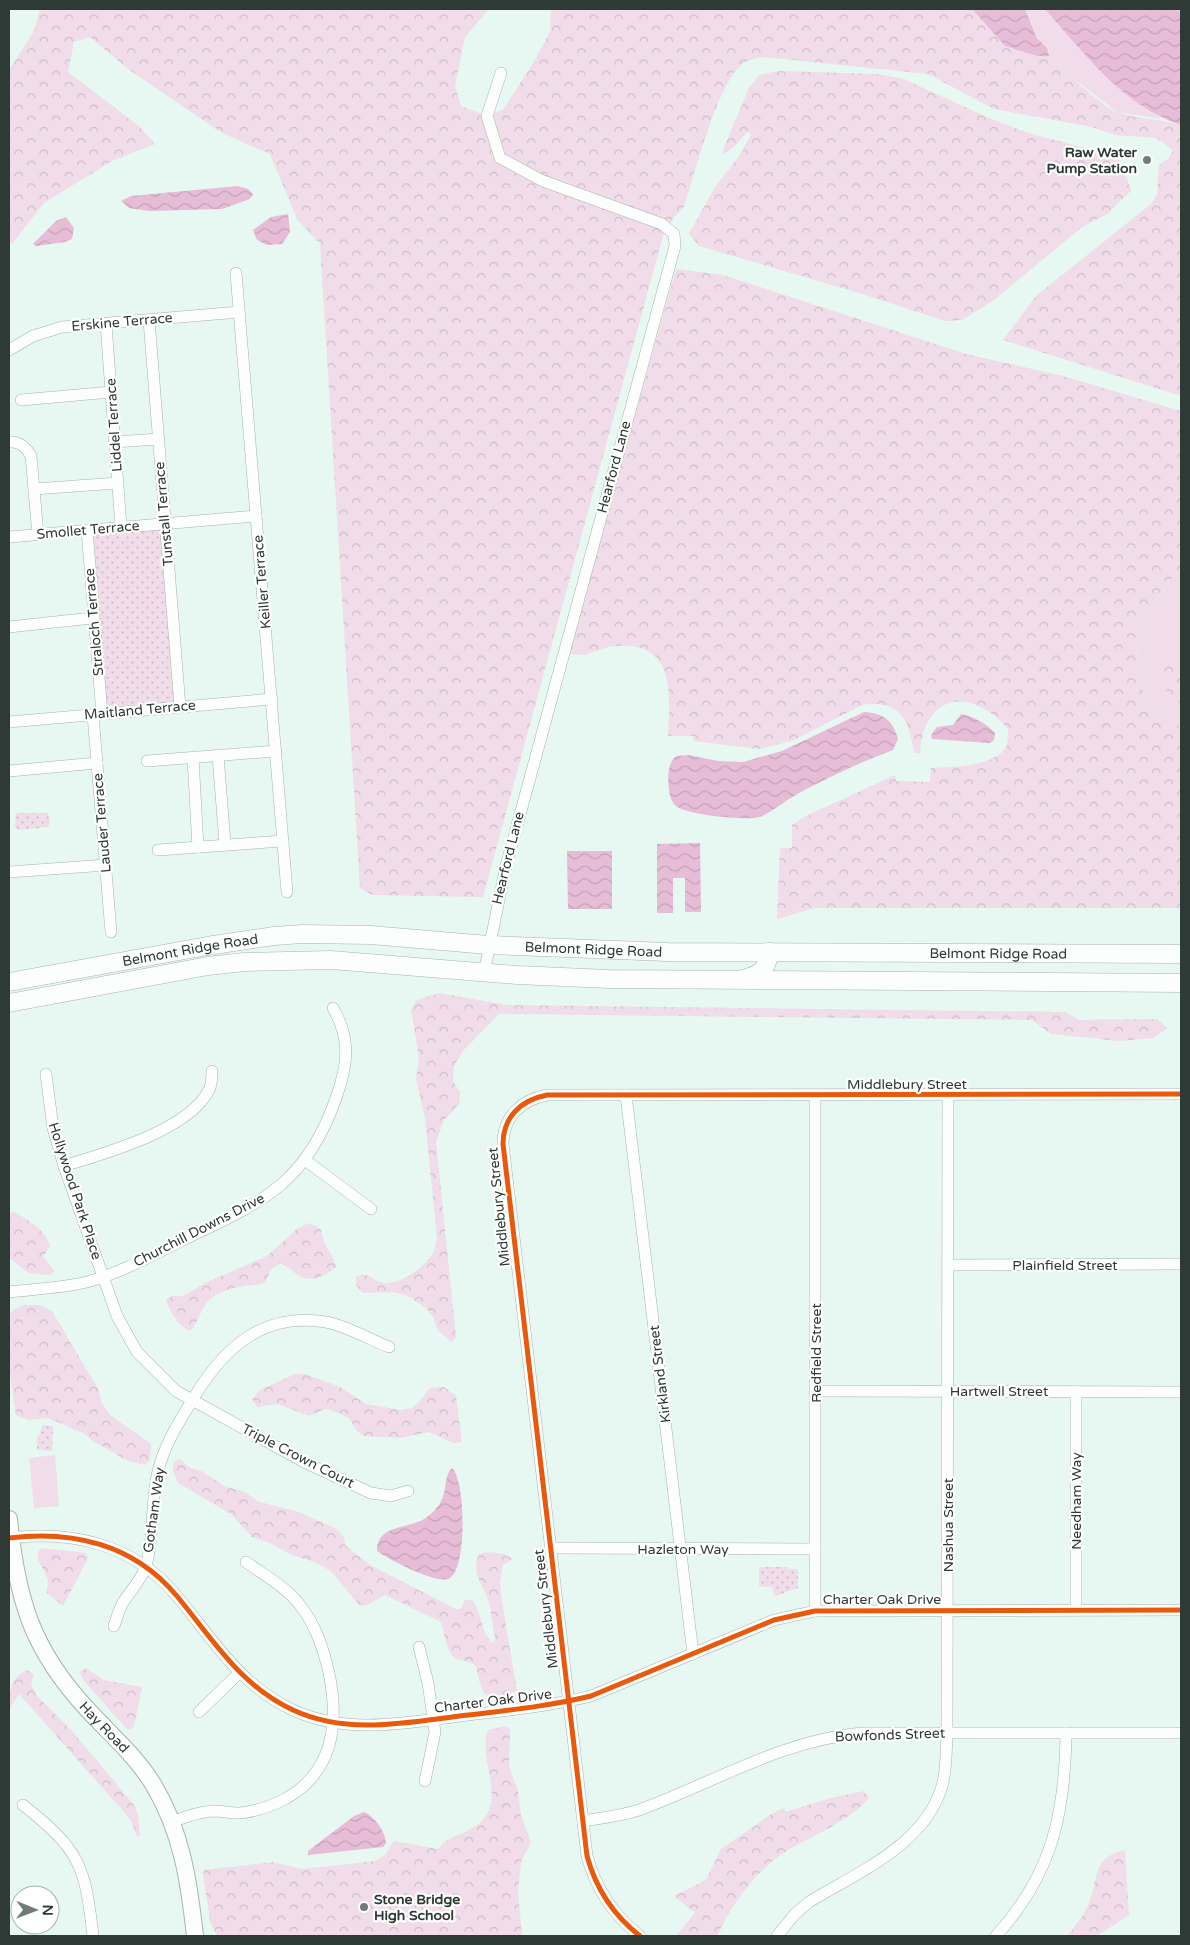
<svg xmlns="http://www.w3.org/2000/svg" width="1190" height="1945" viewBox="0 0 1190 1945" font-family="'Varela Round',sans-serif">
  <defs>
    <pattern id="forest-crowns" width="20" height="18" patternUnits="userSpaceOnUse" patternTransform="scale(1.25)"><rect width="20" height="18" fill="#f1dcea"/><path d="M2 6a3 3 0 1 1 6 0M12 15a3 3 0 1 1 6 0" fill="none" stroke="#cfbec9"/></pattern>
    <pattern id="park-dots" width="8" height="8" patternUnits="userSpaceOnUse" patternTransform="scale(1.25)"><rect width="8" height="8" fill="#f1dcea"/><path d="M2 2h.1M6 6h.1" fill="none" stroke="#cfbec9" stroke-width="1.8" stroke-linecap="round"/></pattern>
    <pattern id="water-waves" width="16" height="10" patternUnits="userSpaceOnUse" patternTransform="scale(1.25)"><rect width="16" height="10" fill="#e6bcd7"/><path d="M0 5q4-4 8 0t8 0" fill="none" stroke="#c6a2b9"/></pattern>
  </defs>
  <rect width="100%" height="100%" fill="#e7f7f2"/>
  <!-- grass -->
  <g fill="#f1dcea">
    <path d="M1025 9H1045C1081 49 1116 89 1162 119L1117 112 1074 79 1049 56 1047 48 1038 38Z"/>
    <path d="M1181 568V727L1146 705C1142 687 1132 646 1138 628 1143 615 1171 579 1181 568Z"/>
    <polygon points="55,1455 59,1506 34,1508 29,1458"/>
  </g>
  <!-- forest -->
  <g fill="url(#forest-crowns)">
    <path d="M40 9H489L465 37 455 86 461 106 487 116 503 110 535 60 550 32 551 9H972L1005 46 1037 56H1049C1063 69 1101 106 1117 112 1136 119 1161 119 1181 125V396L1003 340 1036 296 1151 204 1157 195 1159 165 1169 158 1173 150 1156 138 1115 135 1092 127 994 109 928 74 764 57C755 58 746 60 739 67 716 90 695 173 684 207L674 217 663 236 483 897 372 895 360 888 320 244 297 219 270 154 222 133 128 69 90 37 74 42 68 72 140 127 155 144 112 161 44 203 12 244 9 243V67H11L34 31Z"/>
    <polygon points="778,71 878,74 904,79 991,119 1032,134 1116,156 1123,165 1131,191 1107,214 1082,227 994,300 962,320 945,321 859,293 699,246 689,234 715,187 740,155 751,135 748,131 734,147 723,154 724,147 749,88 759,75"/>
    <path d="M676 269 723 275 966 354 1063 376 1181 411V568C1171 578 1143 615 1138 628 1132 646 1142 687 1146 705L1181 727V908H814L777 919 780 848H792V825L804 817 895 775 896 781 930 782 931 768C951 767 998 767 1007 745 1008 740 1008 734 1008 729 972 687 924 692 920 753H914C909 719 900 699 862 705L792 741 759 749 693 741V736H668C670 694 676 642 617 646 606 646 598 651 587 654 582 656 574 654 568 654Z"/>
    <polygon points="1176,663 1181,666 1181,704 1168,696 1160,669"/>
    <path d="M439 993 507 1005 1066 1012 1078 1020 1157 1019 1167 1028 1154 1038 1119 1041 1051 1034 1032 1020 499 1014 463 1051 454 1066 453 1081 460 1092 459 1104 444 1120 436 1142 456 1337 452 1342 438 1331 433 1317 426 1308 406 1295 393 1292 363 1293 356 1285V1277C369 1270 371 1282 384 1283 401 1284 424 1268 433 1253 435 1249 436 1242 437 1238L425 1118 416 1079 419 1058 411 1009 417 1000Z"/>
    <path d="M14 1212C27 1219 47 1231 50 1246L43 1257 55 1271 51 1275 29 1273 9 1258V1213Z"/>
    <path d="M309 1223 321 1229C323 1246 332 1251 336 1267 328 1274 313 1283 301 1277 295 1274 289 1267 281 1263L271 1269 265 1283C245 1287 217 1286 204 1307 198 1316 198 1323 190 1331 177 1325 171 1313 166 1300L172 1296H183L205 1283 267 1256 298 1228Z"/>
    <path d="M24 1305H39L52 1311 98 1389 102 1404 110 1415 151 1444 150 1460 145 1465 128 1461 93 1441 85 1434 48 1418 28 1420 16 1415C13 1393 3 1337 9 1317 11 1310 17 1308 24 1305Z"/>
    <polygon points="295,1374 305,1374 340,1387 366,1404 401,1410 412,1408 420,1401 430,1388 444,1387 456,1396 462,1442 453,1443 429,1432 400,1438 363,1436 356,1430 349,1418 339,1413 326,1409 309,1416 278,1404 257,1407 252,1399 260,1390"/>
    <path d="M180 1459 190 1468 202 1471 224 1486 245 1492 259 1502 296 1511 337 1529 344 1537 345 1545 370 1565 456 1609H461L465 1600H472C483 1613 479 1630 493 1643L495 1639C493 1628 492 1617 490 1607 486 1587 470 1576 479 1554 489 1550 505 1553 513 1559L503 1565 500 1583 501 1596 517 1691C485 1704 482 1696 476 1666 470 1661 464 1661 457 1659 446 1654 445 1633 441 1622L385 1595 365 1606 359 1605 331 1571 312 1561 292 1555 268 1542 252 1537 231 1514 178 1483 173 1471 174 1462Z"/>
    <polygon points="42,1548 86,1553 88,1558 63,1606 47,1593 48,1579 38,1560 38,1552"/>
    <polygon points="86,1668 104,1680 142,1687 134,1726 131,1729 127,1729 83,1680 80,1672"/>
    <path d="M27 1670 34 1674 31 1684 36 1695 72 1731 134 1805 138 1815 140 1836 137 1837 131 1820 19 1694 9 1709C9 1692 10 1678 27 1670Z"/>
    <path d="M505 1726 510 1729 509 1766 518 1791 521 1816 531 1842 521 1862 518 1891 522 1936H217L210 1921 203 1874 204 1870 273 1862 302 1869 375 1861 386 1854 394 1841 438 1849C450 1833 473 1834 485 1817 503 1794 478 1755 488 1730Z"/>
    <path d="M864 1791 869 1798C847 1823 813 1835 785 1852 755 1871 732 1905 717 1936H676L695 1913 674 1896 706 1880 721 1849 773 1813 784 1808 786 1812 827 1799Z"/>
    <path d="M1125 1850 1129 1915 1097 1936H1067C1075 1926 1084 1916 1089 1903 1099 1878 1092 1857 1125 1850Z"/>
  </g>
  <!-- park -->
  <g fill="url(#park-dots)">
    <polygon points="165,523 180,707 102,714 87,530"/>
    <polygon points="16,813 48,813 50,823 48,827 18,830 15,826"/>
    <polygon points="43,1425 53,1426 52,1451 37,1450 37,1440"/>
    <polygon points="759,1567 787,1567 787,1569 798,1569 798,1588 775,1596 772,1587 759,1586"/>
  </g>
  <!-- water -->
  <g fill="url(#water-waves)">
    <polygon points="972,9 1025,9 1037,38 1047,48 1049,56 1037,56 1005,46"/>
    <path d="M1045 9H1177L1181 12V125C1124 107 1083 52 1045 9Z"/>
    <polygon points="238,186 248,189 253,194 250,199 222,209 149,211 129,208 121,201 131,196"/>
    <polygon points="288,214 290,232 282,244 267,245 257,240 253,230 271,217"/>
    <polygon points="66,217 74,228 72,239 65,242 36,246 33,244 56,221"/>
    <path d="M864 712C883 713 893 720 898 739L893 750C861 762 829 777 799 793 786 800 774 811 760 817 749 821 683 815 675 805 671 801 669 793 669 788 667 777 668 763 676 756L688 755 718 761 743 762 782 751Z"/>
    <path d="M961 714C973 716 987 724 995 733L994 740 990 743 932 739 931 735 937 727 953 725Z"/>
    <polygon points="700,843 701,912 685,912 685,878 673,878 673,913 657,913 657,844"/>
    <polygon points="567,851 612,851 612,909 568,909"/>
    <path d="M452 1468C466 1481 467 1567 450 1578 439 1586 388 1559 377 1551 377 1523 410 1530 427 1517 453 1498 440 1480 452 1468Z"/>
    <path d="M364 1812C375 1817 385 1831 386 1843L383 1847 308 1855V1851L354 1816Z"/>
  </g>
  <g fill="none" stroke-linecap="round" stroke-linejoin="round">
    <defs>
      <g id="street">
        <polyline points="236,273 287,892"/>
        <polyline points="149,320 180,707"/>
        <polyline points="106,324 121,527"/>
        <polyline points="9,350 33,336 62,327 239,312"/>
        <polyline points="21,400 111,392"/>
        <path d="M9 442C20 441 26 447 31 456L38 535"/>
        <polyline points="114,442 159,439"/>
        <polyline points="34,489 118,483"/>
        <polyline points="87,530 102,714"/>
        <polyline points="9,537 256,516"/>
        <polyline points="9,627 92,618"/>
        <polyline points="93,715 111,932"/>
        <polyline points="9,722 272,699"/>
        <polyline points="218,756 225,844"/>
        <polyline points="193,758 198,847"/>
        <polyline points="147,761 276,751"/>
        <polyline points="9,771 97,763"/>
        <polyline points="158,850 283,841"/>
        <polyline points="9,872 106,865"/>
        <polyline points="484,973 506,866 675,246 674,234 662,224 543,181 500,158 487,116 501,73"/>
        <polyline points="46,1074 53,1128 64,1166 117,1316 137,1352 176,1391 304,1462 371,1493 391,1496 408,1491"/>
        <polyline points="626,1095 693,1654"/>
        <polyline points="815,1095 815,1611"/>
        <polyline points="305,1160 371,1209"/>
        <path d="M64 1166C105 1153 188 1131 209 1090 212 1084 212 1077 212 1071"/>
        <polyline points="948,1265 1181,1264"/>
        <path d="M9 1292C35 1289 62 1288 87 1282 120 1273 151 1256 181 1241 259 1203 305 1187 336 1098 348 1065 351 1039 333 1008"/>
        <polyline points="816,1391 1181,1392"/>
        <path d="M9 1538C72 1530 133 1544 176 1595 212 1638 240 1686 293 1710 349 1736 410 1722 468 1715 509 1710 550 1706 591 1696L774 1620 815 1611 1181 1610"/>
        <polyline points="551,1548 815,1549"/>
        <polyline points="1076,1610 1076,1392"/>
        <path d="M114 1626C117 1618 119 1608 124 1601 132 1589 141 1580 146 1566 155 1535 150 1503 158 1472 164 1444 181 1419 196 1394 226 1346 264 1312 326 1322 347 1326 369 1339 389 1347"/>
        <polyline points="419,1647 428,1683 435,1732 425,1781"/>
        <polyline points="199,1712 239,1673"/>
        <path d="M23 1805C80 1850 85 1865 93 1936"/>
        <path d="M583 1821C601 1818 621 1816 639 1810 713 1783 780 1741 861 1733H1181"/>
        <path d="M172 1822C185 1817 198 1812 212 1811 221 1811 230 1813 239 1813 255 1812 271 1806 285 1799 334 1772 339 1722 329 1673 323 1648 316 1625 299 1604 286 1587 264 1575 246 1562"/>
        <path d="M640 1936C613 1915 596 1889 587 1856L503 1144C503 1117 521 1100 547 1095L1181 1094"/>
        <path d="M777 1936 795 1914 809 1902C857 1873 926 1844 942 1786 947 1769 946 1751 947 1733L948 1096"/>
        <path d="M996 1936C1052 1874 1065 1815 1066 1733"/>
      </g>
      <g id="secondary">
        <path id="s1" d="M9 1519C17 1600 32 1650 88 1710 110 1734 136 1756 153 1784 182 1832 189 1882 195 1936"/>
      </g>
      <g id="primary">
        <path d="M743 979C761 974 766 971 770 952"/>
        <path id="s2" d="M9 982 207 946 274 936 302 934 371 935 488 945 667 952 1181 954"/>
        <polyline points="9,1003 208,966 244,962 331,960 517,975 609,979 1181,983"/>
      </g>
    </defs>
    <!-- street casing -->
    <use href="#street" stroke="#a7b3af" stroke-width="12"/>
    <!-- secondary casing -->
    <use href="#secondary" stroke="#a7b3af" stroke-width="18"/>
    <!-- primary casing -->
    <use href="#primary" stroke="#a7b3af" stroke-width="19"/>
    <!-- street -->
    <use href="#street" stroke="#fbfefd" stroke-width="11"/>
    <!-- secondary -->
    <use href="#secondary" stroke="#fbfefd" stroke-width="16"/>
    <!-- primary -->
    <use href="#primary" stroke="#fbfefd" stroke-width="18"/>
    <defs>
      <g id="cycleway">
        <path d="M9 1538C72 1530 133 1544 176 1595 212 1638 240 1686 293 1710 349 1736 410 1722 468 1715 509 1710 550 1706 591 1696L774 1620 815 1611 1181 1610"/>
        <path d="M640 1936C613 1915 596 1889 587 1856L503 1144C503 1117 521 1100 547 1095L1181 1094"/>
      </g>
    </defs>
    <!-- cycleway casing -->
    <use href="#cycleway" stroke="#fff" stroke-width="8"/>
    <!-- cycleway -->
    <use href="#cycleway" stroke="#e8590c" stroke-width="5"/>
  </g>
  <!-- markers -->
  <g fill="#6f7c78" stroke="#fff" stroke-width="2">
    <circle cx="1147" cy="160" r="5"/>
    <circle cx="364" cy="1907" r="5"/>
  </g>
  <g text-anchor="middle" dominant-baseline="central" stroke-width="4.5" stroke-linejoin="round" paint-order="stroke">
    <!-- poi labels -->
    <g font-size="14" font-weight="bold" fill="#2e3a36" stroke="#fff" text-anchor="end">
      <text x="1137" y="152">Raw Water<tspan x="1137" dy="16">Pump Station</tspan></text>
      <text x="374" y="1899" text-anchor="start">Stone Bridge<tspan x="374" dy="16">High School</tspan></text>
    </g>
    <!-- street labels -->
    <g font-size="14" fill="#2e3a36" stroke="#fff">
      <text transform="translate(122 322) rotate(-5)">Erskine Terrace</text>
      <text transform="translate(114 425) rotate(-94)">Liddel Terrace</text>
      <text transform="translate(614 467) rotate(-75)">Hearford Lane</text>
      <text transform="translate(164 514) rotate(-95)">Tunstall Terrace</text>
      <text transform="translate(88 530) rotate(-5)">Smollet Terrace</text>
      <text transform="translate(262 582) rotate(-95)">Keiller Terrace</text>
      <text transform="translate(94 622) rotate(-95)">Straloch Terrace</text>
      <text transform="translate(140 710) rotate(-5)">Maitland Terrace</text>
      <text transform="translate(102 823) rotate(-95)">Lauder Terrace</text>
      <text transform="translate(508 858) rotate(-76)">Hearford Lane</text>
      <text stroke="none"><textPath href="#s2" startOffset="589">Belmont Ridge Road</textPath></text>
      <text stroke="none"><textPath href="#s2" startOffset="184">Belmont Ridge Road</textPath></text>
      <text stroke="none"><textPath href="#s2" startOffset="994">Belmont Ridge Road</textPath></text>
      <text x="907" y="1084">Middlebury Street</text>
      <text transform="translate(75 1191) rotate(72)">Hollywood Park Place</text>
      <text transform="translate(499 1207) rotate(-96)">Middlebury Street</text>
      <text transform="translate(199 1230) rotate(-27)">Churchill Downs Drive</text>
      <text x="1065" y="1265">Plainfield Street</text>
      <text transform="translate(816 1353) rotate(-90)">Redfield Street</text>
      <text transform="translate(660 1374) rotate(-97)">Kirkland Street</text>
      <text x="999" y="1391">Hartwell Street</text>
      <text transform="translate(298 1456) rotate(27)">Triple Crown Court</text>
      <text transform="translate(1076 1501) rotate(-90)">Needham Way</text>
      <text transform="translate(154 1510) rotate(-82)">Gotham Way</text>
      <text transform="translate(948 1525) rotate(-90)">Nashua Street</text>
      <text x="683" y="1549">Hazleton Way</text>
      <text x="882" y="1599">Charter Oak Drive</text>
      <text transform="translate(546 1609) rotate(-97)">Middlebury Street</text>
      <text transform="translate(493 1701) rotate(-7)">Charter Oak Drive</text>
      <text stroke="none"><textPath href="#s1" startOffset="235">Hay Road</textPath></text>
      <text transform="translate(890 1735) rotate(-2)">Bowfonds Street</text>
    </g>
  </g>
  <!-- border -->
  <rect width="1190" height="1945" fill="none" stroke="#2e3a36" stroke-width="20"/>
  <!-- north arrow -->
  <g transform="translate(35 1910) rotate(91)"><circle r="24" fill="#ffffff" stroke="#abb0af"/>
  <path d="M0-4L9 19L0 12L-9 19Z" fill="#6f7c78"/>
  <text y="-8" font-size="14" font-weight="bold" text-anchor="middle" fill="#2e3a36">N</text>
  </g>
</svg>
